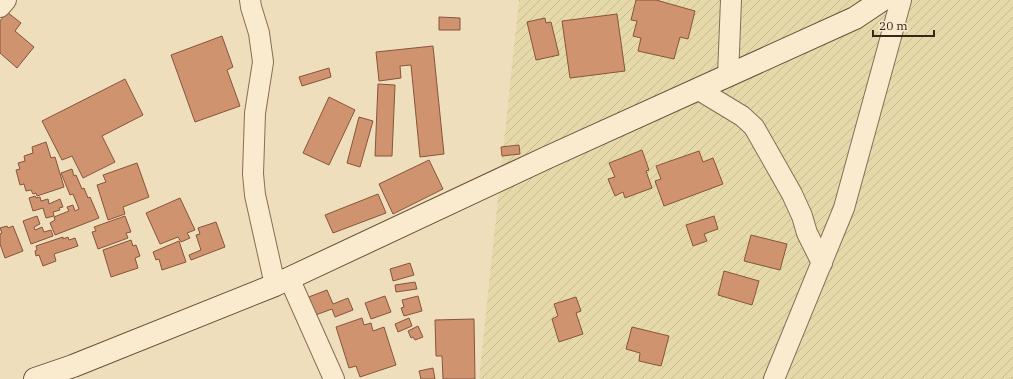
<svg xmlns="http://www.w3.org/2000/svg" width="1013" height="379" viewBox="0 0 1013 379" font-family="'IBM Plex Serif',serif">
  <defs>
    <pattern id="farmland-furrows" width="10" height="10" patternUnits="userSpaceOnUse"><rect width="10" height="10" fill="#e5d9a9"/><path d="M-1 1l2-2M0 10L10 0M9 11l2-2" fill="none" stroke="#c5ba91"/></pattern>
  </defs>
  <rect width="100%" height="100%" fill="#efdebc"/>
  <!-- farmland -->
  <polygon fill="url(#farmland-furrows)" points="519,0 1013,0 1013,379 479,379"/>
  <!-- building -->
  <g fill="#cf9370" stroke="#87553a">
    <polygon points="636,0 656,0 695,11 688,39 680,37 674,59 638,51 641,38 633,36 637,21 631,20"/>
    <polygon points="7,12 21,23 15,31 34,47 17,68 0,53 0,21"/>
    <polygon points="617,14 625,71 570,78 562,21"/>
    <polygon points="439,17 460,18 460,30 439,30"/>
    <polygon points="545,18 546,23 551,22 559,55 536,60 527,22"/>
    <polygon points="222,36 233,67 227,70 240,106 195,122 171,55"/>
    <polygon points="433,46 444,154 420,157 411,65 400,66 401,78 379,81 376,52"/>
    <polygon points="329,68 331,77 302,86 299,77"/>
    <polygon points="125,79 143,115 102,136 115,162 83,178 72,156 62,160 42,121"/>
    <polygon points="378,84 395,85 392,156 375,156"/>
    <polygon points="329,97 355,110 329,165 303,153"/>
    <polygon points="359,117 373,121 360,167 347,163"/>
    <polygon points="46,142 51,158 55,157 64,187 37,196 36,193 33,194 31,190 26,191 24,184 20,185 16,170 20,169 18,163 25,161 24,156 33,153 32,147"/>
    <polygon points="519,145 520,154 502,156 501,147"/>
    <polygon points="642,150 649,170 646,171 652,188 625,198 623,192 615,196 608,179 615,177 609,163"/>
    <polygon points="699,151 703,162 713,158 723,184 664,206 655,181 661,179 656,166"/>
    <polygon points="429,160 443,189 393,214 379,184"/>
    <polygon points="137,163 149,197 123,207 125,214 108,220 97,185 106,182 103,175"/>
    <polygon points="72,169 74,176 76,175 82,189 84,188 88,198 90,197 99,218 55,235 50,223 55,220 54,217 69,211 67,207 73,205 75,211 79,209 73,194 70,195 61,173"/>
    <polygon points="378,194 386,213 333,233 325,215"/>
    <polygon points="35,196 36,198 40,197 41,201 48,199 49,204 60,199 63,207 59,208 60,210 53,212 54,216 46,218 43,208 33,211 29,198"/>
    <polygon points="180,198 195,230 187,233 190,238 181,242 178,237 160,244 146,213"/>
    <polygon points="37,216 40,224 34,227 35,230 42,227 44,232 51,230 53,236 31,244 23,221"/>
    <polygon points="125,216 131,232 126,233 128,238 98,249 92,232 96,231 94,227"/>
    <polygon points="714,216 718,229 704,234 707,241 693,246 686,225"/>
    <polygon points="216,222 225,247 191,260 189,255 201,250 196,235 200,234 198,228"/>
    <polygon points="7,226 8,228 13,226 23,251 5,258 0,244 0,234 2,233 0,228"/>
    <polygon points="751,235 787,244 780,270 744,261"/>
    <polygon points="63,237 63,239 68,237 69,240 75,238 78,246 54,254 56,261 43,266 39,255 36,256 35,251 37,250 36,246"/>
    <polygon points="131,240 133,246 136,245 140,256 135,258 138,268 111,277 103,250"/>
    <polygon points="179,241 186,262 162,270 159,259 156,260 153,252"/>
    <polygon points="410,263 414,275 393,281 390,269"/>
    <polygon points="724,271 759,281 752,305 718,295"/>
    <polygon points="415,282 417,289 396,292 395,285"/>
    <polygon points="327,290 333,304 348,298 353,310 335,317 332,309 313,316 306,298"/>
    <polygon points="385,296 391,312 371,319 365,303"/>
    <polygon points="418,296 422,311 404,316 401,308 404,307 402,300"/>
    <polygon points="576,297 581,311 576,313 583,334 559,342 552,319 558,316 554,304"/>
    <polygon points="362,318 364,325 371,323 373,331 384,327 396,365 360,377 356,366 349,368 336,327"/>
    <polygon points="409,318 412,326 398,332 395,324"/>
    <polygon points="474,319 475,379 443,379 442,356 436,356 435,320"/>
    <polygon points="418,326 423,337 415,340 413,337 411,338 408,331"/>
    <polygon points="632,327 669,336 661,366 639,361 640,353 626,349"/>
    <polygon points="433,368 435,379 421,379 419,371"/>
  </g>
  <g fill="none" stroke-linecap="round" stroke-linejoin="round">
    <defs>
      <g id="street">
        <polyline points="250,0 251,7 259,33 263,62 255,113 253,174 255,195 275,285"/>
        <polyline points="0,7 6,0"/>
        <polyline points="728,76 731,0"/>
        <polyline points="699,90 742,116 754,127 792,194 802,216 807,233 822,263"/>
        <polyline points="289,278 334,379"/>
        <polyline points="774,379 844,208 901,0"/>
      </g>
      <polyline id="secondary" points="35,379 73,366 275,285 546,158 855,18 882,0"/>
    </defs>
    <!-- street casing -->
    <use href="#street" stroke="#876d55" stroke-width="22"/>
    <!-- secondary casing -->
    <use href="#secondary" stroke="#694f39" stroke-width="24"/>
    <!-- street -->
    <use href="#street" stroke="#faebcf" stroke-width="20"/>
    <!-- secondary -->
    <use href="#secondary" stroke="#faebcf" stroke-width="22"/>
  </g>
  <!-- scale -->
  <path d="M873 30v6h61v-6" fill="none" stroke="#36261b" stroke-width="2"/>
  <text x="879" y="30" font-size="12" fill="#36261b" stroke="#f6e8cc" stroke-width="3" paint-order="stroke">20 m</text>
</svg>
